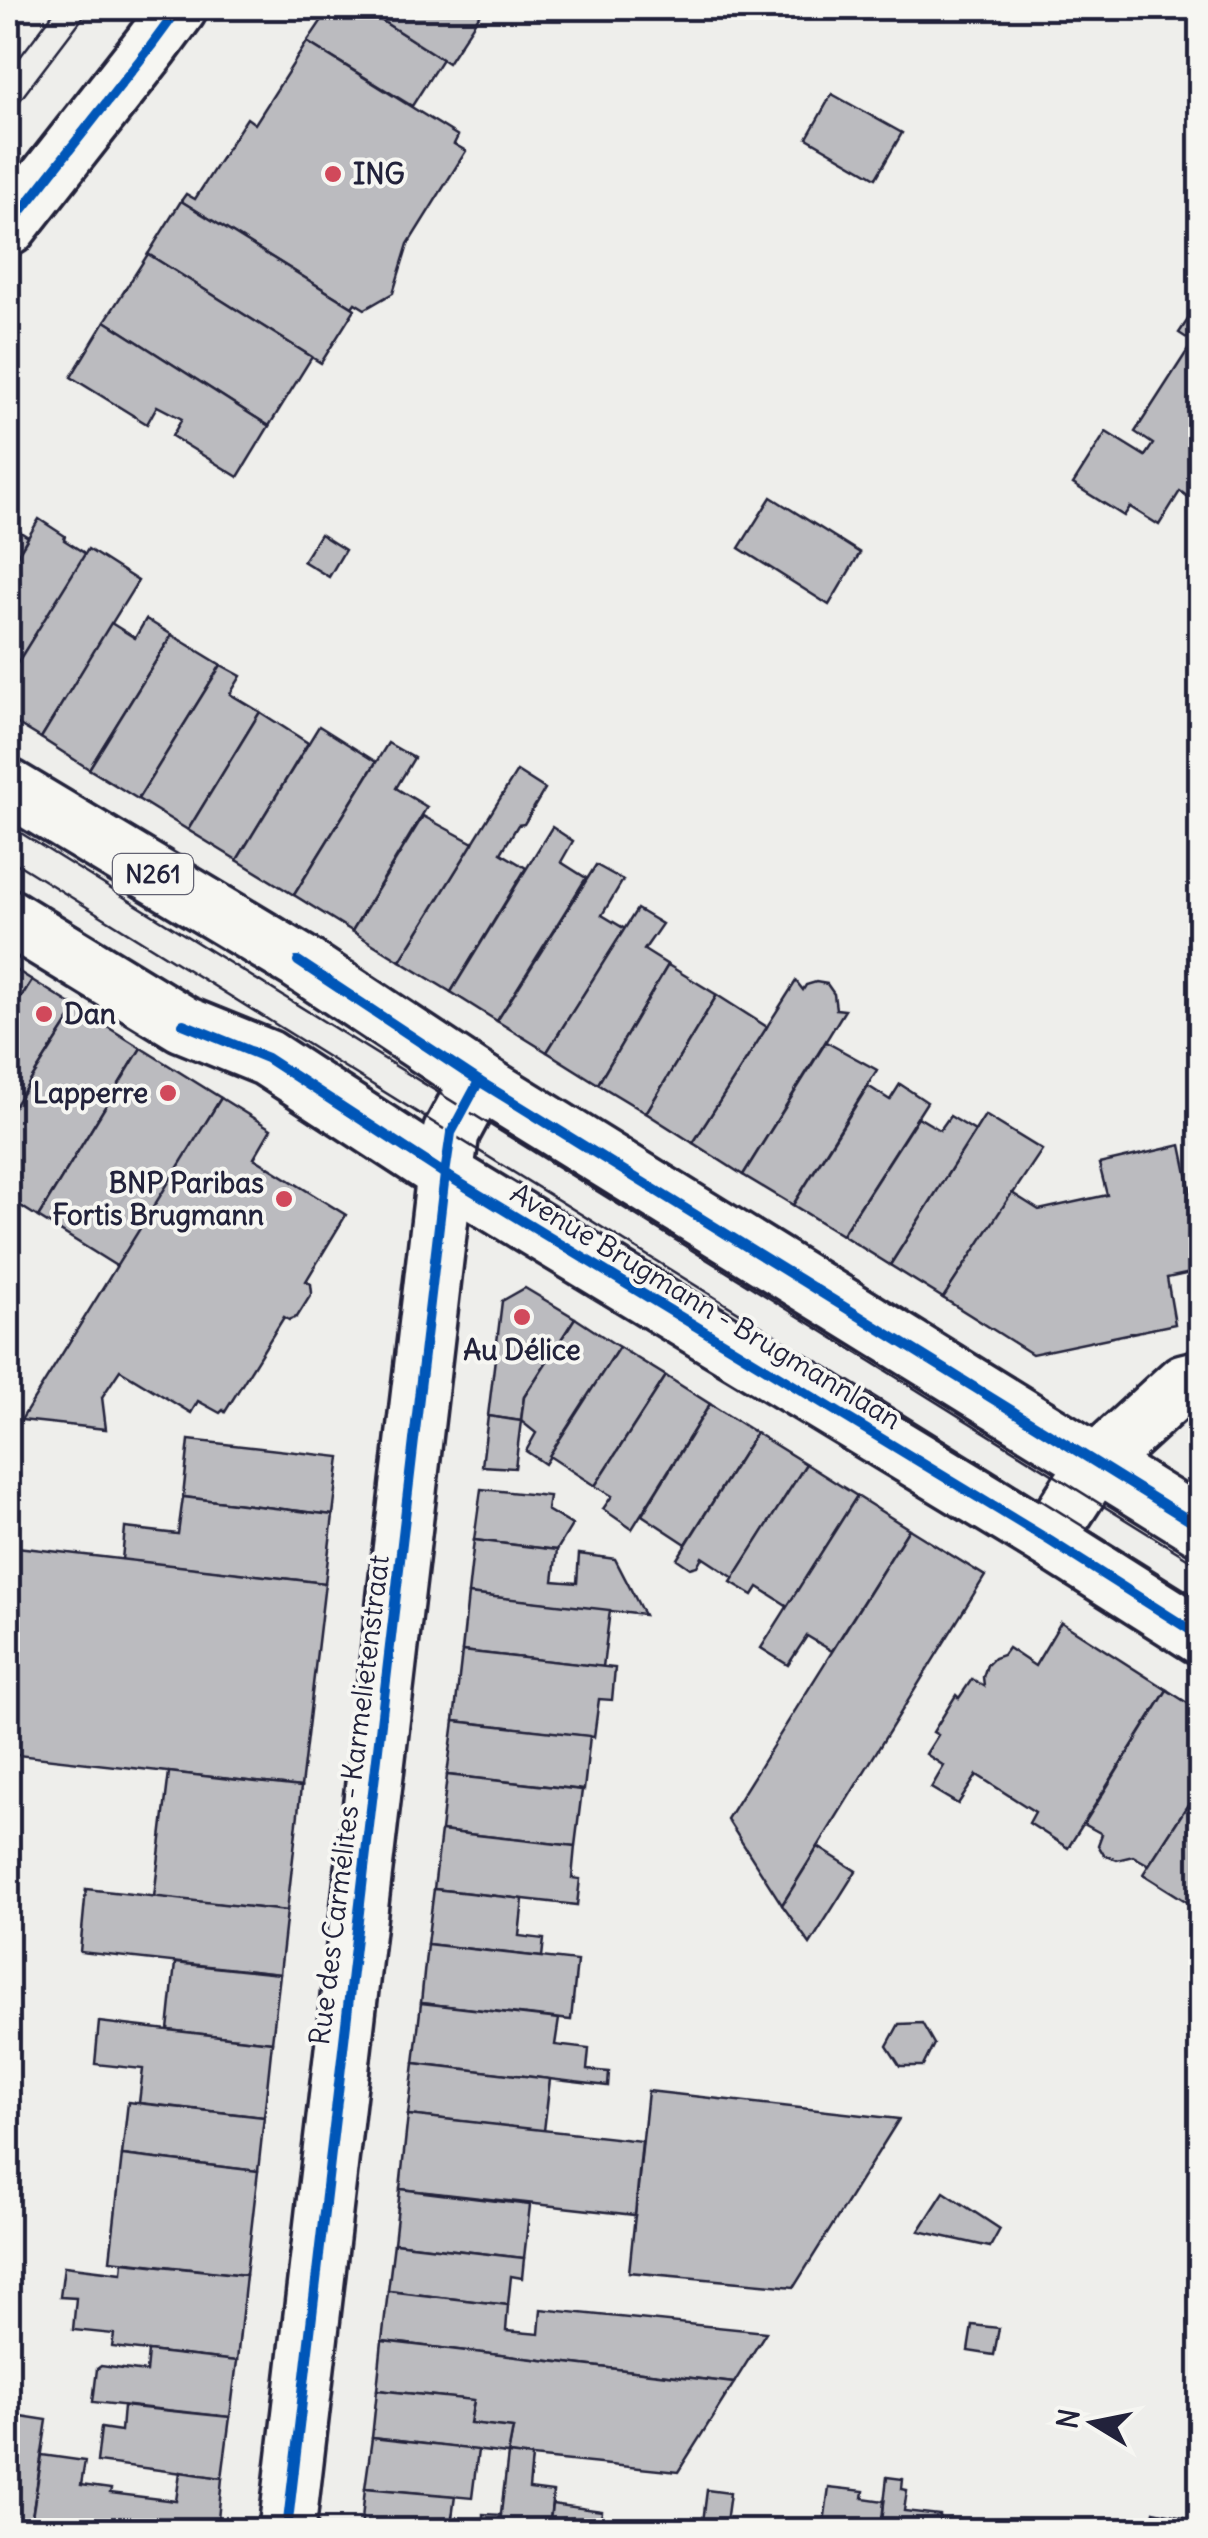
<svg xmlns="http://www.w3.org/2000/svg" width="1208" height="2538" viewBox="0 0 1208 2538" font-family="Delius,sans-serif">
  <rect width="100%" height="100%" fill="#eeeeeb"/>
  <filter id="ink" filterUnits="userSpaceOnUse"><feTurbulence type="fractalNoise" baseFrequency=".01" numOctaves="2"/><feDisplacementMap in="SourceGraphic" scale="20" xChannelSelector="R" yChannelSelector="G"/><feConvolveMatrix kernelMatrix="1 2 1 2 8 2 1 2 1" color-interpolation-filters="sRGB"/></filter>
  <g filter="url(#ink)">
    <!-- building -->
    <g fill="#bbbbbf" stroke="#22223b" stroke-width="2.5">
      <polygon points="330,8 362,8 442,59 412,106 307,42"/>
      <polygon points="362,8 470,8 480,14 448,63"/>
      <polygon points="307,42 458,136 454,144 466,151 408,244 393,293 365,309 355,303 352,307 181,201 186,194 195,199 247,118 255,124"/>
      <polygon points="832,94 902,133 876,178 807,138"/>
      <polygon points="181,201 355,309 321,363 148,254"/>
      <polygon points="148,254 312,357 269,426 105,321"/>
      <polygon points="1197,306 1200,308 1200,485 1191,499 1180,491 1159,525 1130,507 1124,516 1073,484 1106,432 1145,456 1153,444 1135,432 1193,342 1179,333"/>
      <polygon points="105,321 269,426 238,477 172,436 182,419 157,406 147,424 71,377"/>
      <polygon points="771,497 860,553 829,605 739,548"/>
      <polygon points="39,519 65,536 64,540 86,554 8,678 8,571"/>
      <polygon points="8,524 28,537 8,571"/>
      <polygon points="320,534 345,550 329,577 303,561"/>
      <polygon points="88,549 138,581 41,738 8,718 8,678"/>
      <polygon points="146,619 172,635 89,769 41,738 111,623 135,638"/>
      <polygon points="172,635 221,665 138,799 89,769"/>
      <polygon points="221,665 241,676 230,694 260,712 188,830 138,799"/>
      <polygon points="260,712 308,743 237,860 188,830"/>
      <polygon points="319,726 376,762 294,895 237,860"/>
      <polygon points="388,743 414,758 396,788 427,807 352,931 294,895"/>
      <polygon points="517,771 545,789 524,824 518,825 501,853 526,868 451,992 400,961"/>
      <polygon points="423,816 473,843 400,961 352,931"/>
      <polygon points="552,827 573,841 561,862 586,878 497,1021 451,992"/>
      <polygon points="596,865 623,880 602,915 625,929 547,1052 497,1021"/>
      <polygon points="637,909 662,924 644,950 668,965 598,1084 547,1052"/>
      <polygon points="8,965 32,980 8,1018"/>
      <polygon points="668,965 717,995 646,1113 598,1084"/>
      <polygon points="32,980 77,1008 8,1116 8,1018"/>
      <polygon points="796,981 803,990 806,985 816,982 827,984 834,994 836,1009 845,1010 743,1175 693,1143"/>
      <polygon points="717,995 767,1027 693,1143 646,1113"/>
      <polygon points="77,1008 141,1048 38,1217 8,1198 8,1116"/>
      <polygon points="826,1042 877,1070 793,1205 743,1175"/>
      <polygon points="141,1048 221,1098 118,1267 38,1217"/>
      <polygon points="900,1084 927,1102 842,1235 793,1205 868,1086 890,1100"/>
      <polygon points="221,1098 271,1129 254,1158 346,1215 306,1281 311,1284 312,1293 297,1317 289,1320 284,1317 225,1412 223,1410 220,1413 198,1401 191,1413 120,1370 102,1397 106,1429 21,1420"/>
      <polygon points="985,1115 1042,1150 943,1298 890,1265"/>
      <polygon points="950,1116 975,1131 890,1265 842,1235 918,1117 940,1130"/>
      <polygon points="1181,1145 1198,1227 1200,1227 1200,1271 1167,1278 1175,1324 1032,1354 943,1298 1012,1193 1039,1210 1107,1195 1099,1164"/>
      <polygon points="525,1288 575,1318 524,1397 521,1421 488,1416 502,1301"/>
      <polygon points="575,1318 619,1347 545,1464 526,1451 536,1433 521,1421 524,1397"/>
      <polygon points="619,1347 666,1376 595,1486 549,1456"/>
      <polygon points="666,1376 710,1404 632,1529 603,1509 612,1496 595,1486"/>
      <polygon points="710,1404 756,1433 686,1544 642,1515"/>
      <polygon points="488,1416 521,1421 515,1468 482,1466"/>
      <polygon points="756,1433 806,1464 734,1578 702,1557 697,1566 690,1568 677,1559"/>
      <polygon points="189,1440 340,1457 333,1515 183,1497"/>
      <polygon points="806,1464 857,1496 788,1606 758,1587 753,1595 731,1582"/>
      <polygon points="481,1489 549,1496 547,1510 572,1525 557,1550 474,1540"/>
      <polygon points="857,1496 909,1529 832,1651 807,1636 788,1665 761,1648"/>
      <polygon points="183,1497 333,1515 325,1583 122,1560 125,1528 178,1534"/>
      <polygon points="909,1529 985,1576 782,1905 727,1819"/>
      <polygon points="474,1540 557,1550 553,1581 577,1583 579,1554 615,1559 644,1615 468,1594"/>
      <polygon points="8,1546 325,1583 301,1787 8,1754"/>
      <polygon points="468,1594 610,1610 603,1667 462,1651"/>
      <polygon points="1061,1622 1167,1690 1068,1848 1029,1823 1035,1812 977,1775 958,1804 931,1788 944,1766 926,1754 938,1735 933,1732 956,1695 959,1698 972,1679 984,1686 983,1677 987,1665 994,1658 1003,1655 1008,1648 1035,1666"/>
      <polygon points="462,1651 615,1668 612,1700 599,1699 594,1737 454,1721"/>
      <polygon points="1167,1690 1200,1711 1200,1786 1149,1865 1133,1856 1117,1860 1104,1855 1098,1845 1102,1834 1084,1824"/>
      <polygon points="454,1721 590,1736 584,1790 447,1775"/>
      <polygon points="169,1772 301,1787 287,1911 154,1897"/>
      <polygon points="447,1775 582,1790 575,1846 441,1831"/>
      <polygon points="1200,1786 1200,1910 1143,1874"/>
      <polygon points="441,1831 575,1846 572,1878 580,1879 577,1905 434,1889"/>
      <polygon points="818,1847 856,1871 810,1944 782,1905"/>
      <polygon points="86,1889 287,1911 280,1974 80,1952"/>
      <polygon points="434,1889 523,1899 519,1936 544,1939 542,1957 427,1944"/>
      <polygon points="1200,1909 1200,1936 1188,1929"/>
      <polygon points="427,1944 577,1961 571,2020 421,2003"/>
      <polygon points="175,1963 280,1974 272,2042 168,2030"/>
      <polygon points="421,2003 559,2019 555,2045 589,2049 587,2070 609,2072 608,2086 414,2063"/>
      <polygon points="99,2022 272,2042 264,2117 139,2103 143,2069 95,2064"/>
      <polygon points="922,2023 934,2044 923,2066 900,2066 887,2046 899,2024"/>
      <polygon points="414,2063 550,2079 544,2131 408,2115"/>
      <polygon points="648,2091 899,2119 794,2287 629,2272"/>
      <polygon points="128,2102 264,2117 258,2171 122,2155"/>
      <polygon points="408,2115 642,2141 635,2215 400,2189"/>
      <polygon points="122,2155 258,2171 246,2275 110,2260"/>
      <polygon points="400,2189 530,2205 524,2258 394,2243"/>
      <polygon points="944,2192 1000,2229 990,2247 919,2231"/>
      <polygon points="394,2243 524,2258 522,2278 511,2276 508,2305 388,2291"/>
      <polygon points="123,2262 246,2275 237,2361 112,2347 114,2334 73,2330 76,2298 60,2297 64,2266 122,2273"/>
      <polygon points="388,2291 508,2305 506,2331 539,2334 541,2309 766,2332 734,2383 382,2341"/>
      <polygon points="972,2325 999,2328 994,2355 968,2351"/>
      <polygon points="382,2341 734,2383 678,2472 532,2457 508,2454 513,2428 470,2423 474,2400 377,2390"/>
      <polygon points="148,2351 237,2361 230,2417 93,2402 97,2369 101,2366 146,2372"/>
      <polygon points="377,2390 474,2400 470,2423 513,2428 508,2454 372,2438"/>
      <polygon points="123,2406 230,2417 222,2478 97,2462 101,2428 121,2431"/>
      <polygon points="8,2414 47,2420 30,2530 8,2528"/>
      <polygon points="372,2438 478,2450 472,2498 365,2488"/>
      <polygon points="508,2454 532,2457 529,2489 553,2492 549,2530 499,2530"/>
      <polygon points="42,2455 85,2461 81,2485 111,2489 110,2493 176,2501 180,2472 222,2478 217,2530 30,2530"/>
      <polygon points="887,2477 903,2479 902,2489 907,2490 904,2511 940,2515 939,2530 881,2530"/>
      <polygon points="829,2487 864,2491 863,2498 884,2501 881,2530 823,2530"/>
      <polygon points="365,2488 455,2496 452,2518 483,2521 483,2514 501,2515 499,2530 361,2530"/>
      <polygon points="707,2490 730,2493 725,2530 702,2530"/>
      <polygon points="552,2504 602,2511 600,2530 549,2530"/>
      <polygon points="1200,2509 1200,2530 1150,2530 1154,2511 1198,2520"/>
      <polygon points="940,2523 998,2530 939,2530"/>
    </g>
    <g fill="none" stroke-linecap="round" stroke-linejoin="round">
      <defs>
        <g id="minor">
          <polyline points="1047,1539 1097,1462 1184,1382 1200,1378"/>
          <polyline points="287,2530 445,1174 451,1133 479,1081"/>
        </g>
        <polyline id="secondary" points="8,228 151,46 179,8"/>
        <g id="primary">
          <polyline points="8,787 298,961 479,1081 1200,1527"/>
          <polyline points="8,917 183,1024 267,1058 445,1174 1047,1539 1200,1636"/>
        </g>
      </defs>
      <!-- minor casing -->
      <use href="#minor" stroke="#22223b" stroke-width="62"/>
      <!-- secondary casing -->
      <use href="#secondary" stroke="#22223b" stroke-width="62"/>
      <!-- primary casing -->
      <use href="#primary" stroke="#22223b" stroke-width="62"/>
      <!-- minor -->
      <use href="#minor" stroke="#f6f6f2" stroke-width="55"/>
      <!-- secondary -->
      <use href="#secondary" stroke="#f6f6f2" stroke-width="55"/>
      <!-- primary -->
      <use href="#primary" stroke="#f6f6f2" stroke-width="55"/>
      <!-- tram -->
      <g stroke="#22223b" stroke-width="2.5">
        <polyline points="8,73 57,8"/>
        <polyline points="8,116 90,8"/>
        <polyline points="8,825 1200,1566"/>
        <polyline points="8,858 1200,1599"/>
      </g>
      <defs>
        <g id="cycleway">
          <polyline points="8,228 151,46 179,8"/>
          <polyline points="298,961 479,1081 1200,1527"/>
          <polyline points="183,1024 267,1058 445,1174 1047,1539 1200,1636"/>
          <polyline points="287,2530 445,1174 451,1133 479,1081"/>
        </g>
      </defs>
      <!-- cycleway casing -->
      <use href="#cycleway" stroke="#f6f6f2" stroke-width="16"/>
      <!-- cycleway -->
      <use href="#cycleway" stroke="#0057b8" stroke-width="10"/>
    </g>
  </g>
  <!-- markers -->
  <g fill="#d1495b" stroke="#f6f6f2" stroke-width="4">
    <circle cx="333" cy="174" r="10"/>
    <circle cx="44" cy="1014" r="10"/>
    <circle cx="168" cy="1093" r="10"/>
    <circle cx="284" cy="1199" r="10"/>
    <circle cx="522" cy="1317" r="10"/>
  </g>
  <g text-anchor="middle" dominant-baseline="central" stroke-width="8" stroke-linejoin="round" paint-order="stroke">
    <!-- shield labels -->
    <rect fill="#f6f6f2" stroke="#626272" stroke-width="2.5" x="113" y="854" width="80" height="40" rx="8"/>
    <g font-size="25" font-weight="bold" fill="#22223b">
      <text x="153" y="874">N261</text>
    </g>
    <!-- poi labels -->
    <g font-size="28" font-weight="bold" fill="#22223b" stroke="#f6f6f2" text-anchor="start">
      <text x="353" y="174">ING</text>
      <text x="64" y="1014">Dan</text>
      <text x="148" y="1093" text-anchor="end">Lapperre</text>
      <text x="264" y="1183" text-anchor="end">BNP Paribas<tspan x="264" dy="32">Fortis Brugmann</tspan></text>
      <text x="522" y="1350" text-anchor="middle">Au Délice</text>
    </g>
    <!-- street labels -->
    <g font-size="28" fill="#22223b" stroke="#f6f6f2">
      <text transform="translate(706 1306) rotate(31)">Avenue Brugmann - Brugmannlaan</text>
      <text transform="translate(349 1800) rotate(-83)">Rue des Carmélites - Karmelietenstraat</text>
    </g>
  </g>
  <!-- margin -->
  <rect width="1208" height="2538" fill="none" stroke="#f6f6f2" stroke-width="40"/>
  <rect x="20" y="20" width="1168" height="2498" fill="none" stroke="#22223b" stroke-width="4" filter="url(#ink)"/>
  <!-- north arrow -->
  <g transform="translate(1093 2423) rotate(280)" stroke="#f6f6f2" stroke-width="8" paint-order="stroke">
  <path d="M0-8L18 38L0 25L-18 38Z" fill="#22223b"/>
  <text y="-15" font-size="28" font-weight="bold" text-anchor="middle" fill="#22223b">N</text>
  </g>
</svg>
